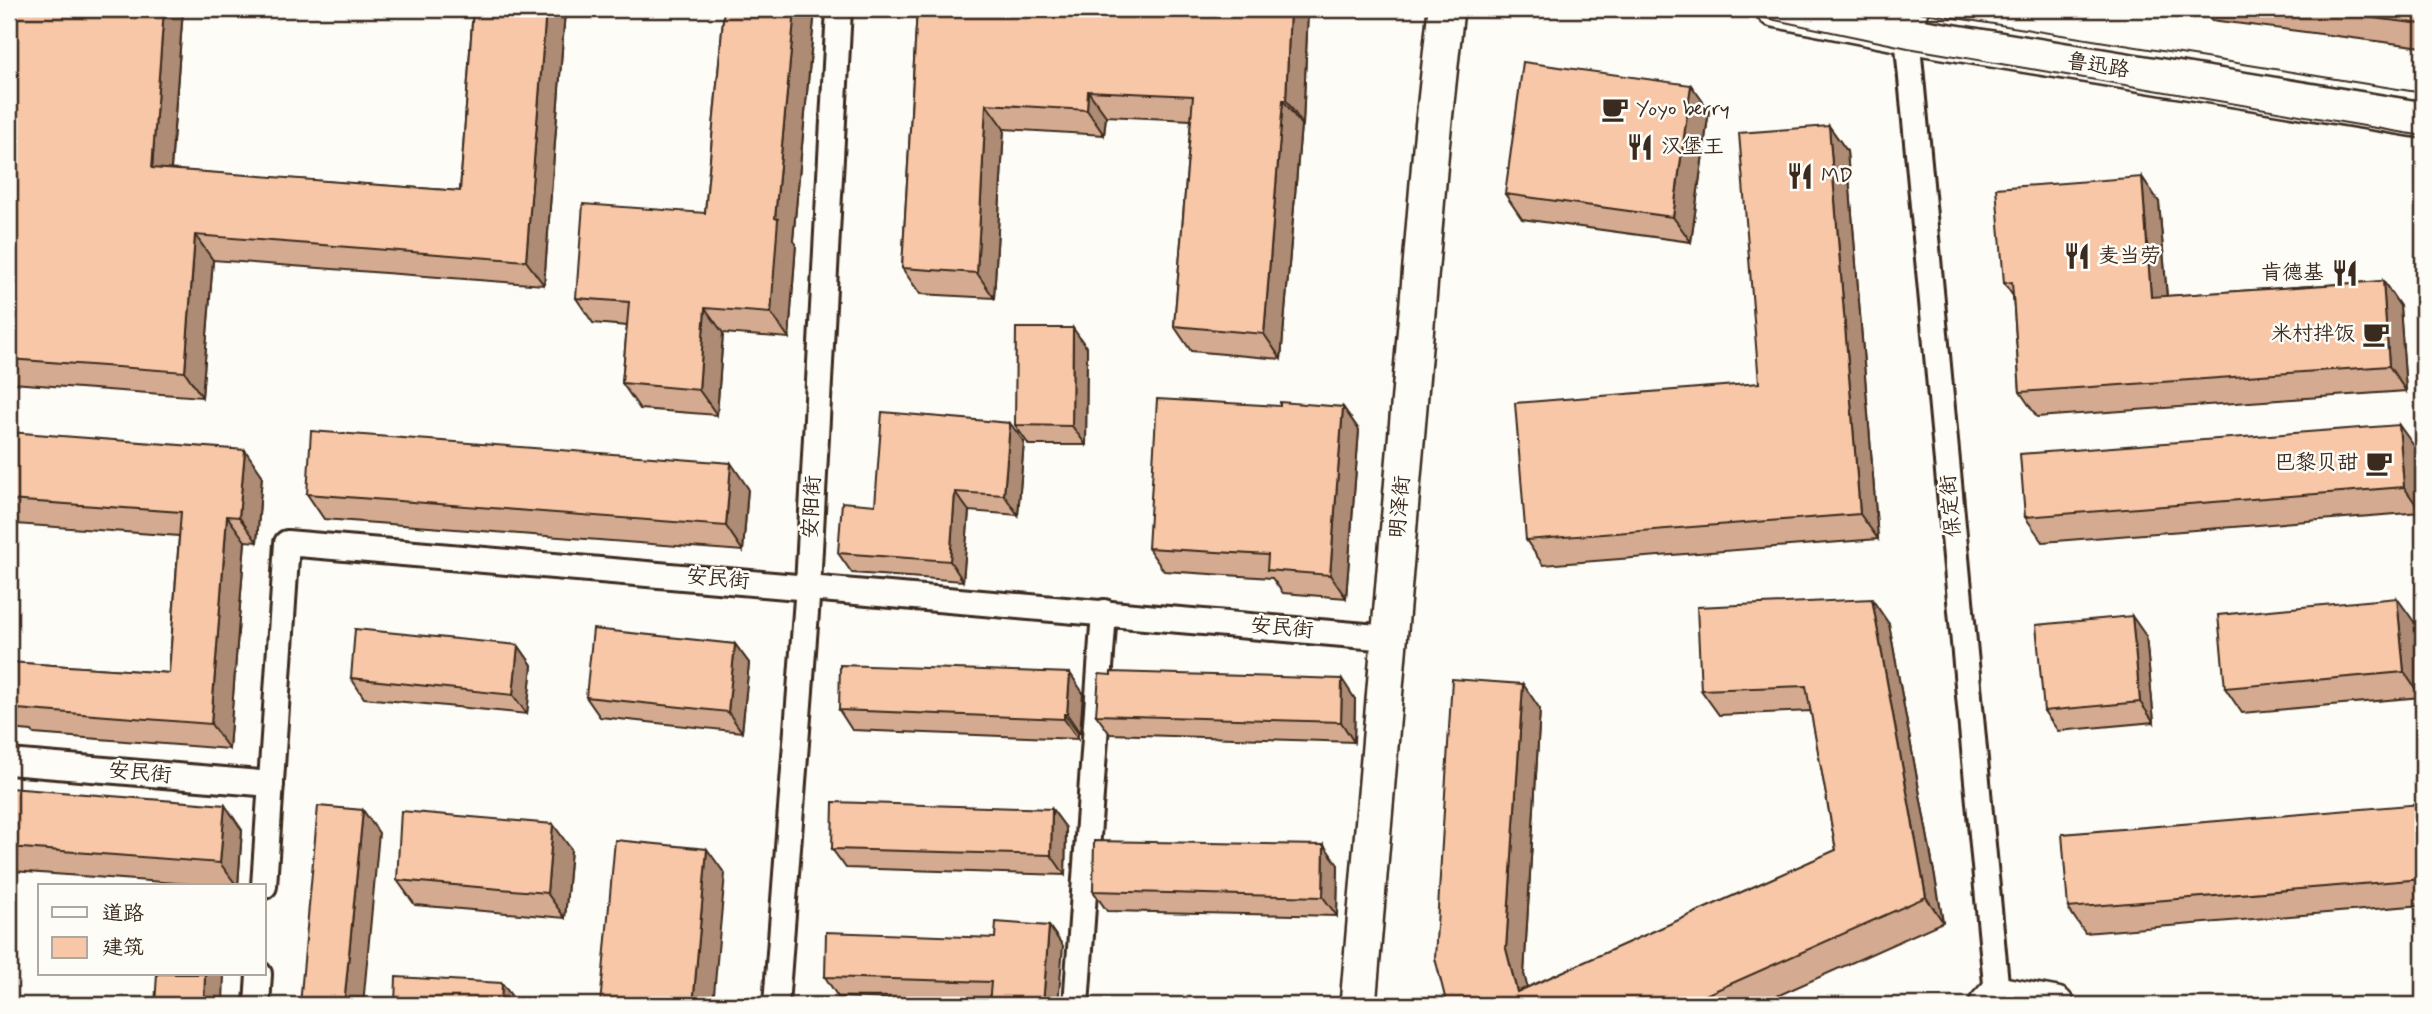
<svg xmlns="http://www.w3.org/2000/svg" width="2432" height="1014" viewBox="0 0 2432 1014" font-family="Mynerve,'LXGW WenKai TC',sans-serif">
  <rect width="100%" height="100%" fill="#fdfcf7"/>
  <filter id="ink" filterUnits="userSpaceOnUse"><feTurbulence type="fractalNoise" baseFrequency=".0143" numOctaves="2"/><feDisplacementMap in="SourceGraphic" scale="14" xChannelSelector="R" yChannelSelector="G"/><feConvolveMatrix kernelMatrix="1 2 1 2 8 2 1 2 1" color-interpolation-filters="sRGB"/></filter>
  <g filter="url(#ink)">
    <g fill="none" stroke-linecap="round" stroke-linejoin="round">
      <defs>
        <g id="street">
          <polyline points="1916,9 1907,35 1998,1005"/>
          <polyline points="9,762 271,784"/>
          <polyline points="264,886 287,543 1389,638"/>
          <polyline points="257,1005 259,974"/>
          <polyline points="776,1005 808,586 839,9"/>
          <polyline points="1076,1005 1104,612"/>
        </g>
        <g id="secondary">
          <polyline points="1774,9 1907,35 2423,120"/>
          <polyline points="1358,1005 1431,148 1446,9"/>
          <polyline points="1987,1005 1997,994 2056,1005"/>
        </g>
      </defs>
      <!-- street casing -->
      <use href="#street" stroke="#3b2a1e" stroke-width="30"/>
      <!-- secondary casing -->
      <use href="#secondary" stroke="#3b2a1e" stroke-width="40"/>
      <!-- street -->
      <use href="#street" stroke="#fdfcf7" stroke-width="24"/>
      <!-- secondary -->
      <use href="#secondary" stroke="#fdfcf7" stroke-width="35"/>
      <!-- tram -->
      <g stroke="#3b2a1e" stroke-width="2">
        <polyline points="1723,9 1908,48 2423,136"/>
        <polyline points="1900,9 2423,93"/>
      </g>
    </g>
    <!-- wall -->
    <g fill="#d4ab90" stroke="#3b2a1e" stroke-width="2">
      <polygon points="9,9 183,9 171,170 460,191 473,9 599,9 599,13 565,11 544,285 213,260 202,397 12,383 9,378"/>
      <polygon points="724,9 815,9 793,240 796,244 789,338 723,333 717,415 640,409 622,383 627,326 593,323 576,298 705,213"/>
      <polygon points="917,9 1308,9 1303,125 1301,125 1281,359 1191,351 1174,326 1191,120 1106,116 1104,135 1004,129 994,298 920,294 902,268"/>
      <polygon points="2203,9 2423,9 2423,47 2211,20"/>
      <polygon points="1709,110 1691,242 1522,219 1505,194"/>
      <polygon points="1829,126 1847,151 1878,539 1543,565 1526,540 1759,383"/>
      <polygon points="2142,177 2159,202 2167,296 2383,281 2400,306 2406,391 2037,417 2020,392 2013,296 2004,283"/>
      <polygon points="1087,348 1086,445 1029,445 1015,425"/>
      <polygon points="1280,406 1343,407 1359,430 1346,598 1283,593 1272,578 1164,571 1148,548"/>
      <polygon points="9,430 11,432 262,475 257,542 245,541 229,749 34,734 32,731 9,729 9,662 169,673 179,536 16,524 9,618"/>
      <polygon points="1024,442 1018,515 969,511 963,581 852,573 838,553 875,505"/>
      <polygon points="2417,450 2421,512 2043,542 2025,517"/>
      <polygon points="748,488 743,551 324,519 307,494"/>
      <polygon points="2415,623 2421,697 2242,713 2225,688"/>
      <polygon points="1889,624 1943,922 1757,1005 1447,1005 1540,709 1524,974 1527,988 1836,850 1811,711 1719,715 1701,690"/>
      <polygon points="2146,636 2154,722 2058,731 2044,711"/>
      <polygon points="735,644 749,663 742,732 600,717 586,697"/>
      <polygon points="518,645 532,665 527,714 364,698 351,678"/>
      <polygon points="1083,693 1080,733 1078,733 1078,739 852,730 839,710"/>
      <polygon points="1355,699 1354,742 1110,734 1096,715"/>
      <polygon points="9,788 242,830 238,886 217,886 13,871 9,865"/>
      <polygon points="2423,808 2423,905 2085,933 2068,908"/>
      <polygon points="1052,809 1066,828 1065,875 846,868 832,849"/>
      <polygon points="571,849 565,918 415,905 397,880"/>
      <polygon points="1338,865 1337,916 1107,911 1093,891"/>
      <polygon points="1049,926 1063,946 990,1002 838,997 825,977"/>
    </g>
    <!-- shaded-wall -->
    <g fill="#ad8b75" stroke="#3b2a1e" stroke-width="2">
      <polygon points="164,9 183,9 169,193 152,168"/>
      <polygon points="546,9 564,9 565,11 544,285 526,261"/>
      <polygon points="795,9 815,9 793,240 796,244 789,338 771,313 775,218"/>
      <polygon points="1290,9 1308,9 1303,125 1286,100"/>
      <polygon points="1691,85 1709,110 1691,242 1673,217"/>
      <polygon points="1088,91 1106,116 1104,135 1087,110"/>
      <polygon points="1283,100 1301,125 1281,359 1264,334"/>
      <polygon points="986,104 1004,129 994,298 977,273"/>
      <polygon points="1829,126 1847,151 1878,539 1860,514"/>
      <polygon points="2142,177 2159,202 2169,323 2151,297"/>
      <polygon points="195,235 213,260 202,397 185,372"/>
      <polygon points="2383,281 2400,306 2406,391 2389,366"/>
      <polygon points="705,308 723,333 717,415 699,390"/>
      <polygon points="1073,328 1087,348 1086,445 1072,426"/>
      <polygon points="1343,407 1359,430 1346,598 1330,575"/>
      <polygon points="1010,423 1024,442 1018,515 1004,495"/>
      <polygon points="2399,425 2417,450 2421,512 2404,487"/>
      <polygon points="245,450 262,475 257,542 239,517"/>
      <polygon points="731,463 748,488 743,551 726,526"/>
      <polygon points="955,492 969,511 963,581 950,561"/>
      <polygon points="9,514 16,524 9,618"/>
      <polygon points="227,516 245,541 229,749 211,724"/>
      <polygon points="2397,598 2415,623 2421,697 2404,672"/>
      <polygon points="1872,599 1889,624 1943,922 1926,897"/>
      <polygon points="2132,616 2146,636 2154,722 2140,702"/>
      <polygon points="735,644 749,663 742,732 728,712"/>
      <polygon points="518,645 532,665 527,714 513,695"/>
      <polygon points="1070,673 1083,693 1080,733 1067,714"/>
      <polygon points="1342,679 1355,699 1354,742 1341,722"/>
      <polygon points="1523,684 1540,709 1524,974 1532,1005 1517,992 1506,949"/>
      <polygon points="1064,714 1078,733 1078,739 1064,719"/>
      <polygon points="2421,804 2423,808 2423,836"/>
      <polygon points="225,805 242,830 238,886 237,886 220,863"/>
      <polygon points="1052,809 1066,828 1065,875 1051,855"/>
      <polygon points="363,810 379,833 363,1005 344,1005"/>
      <polygon points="553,824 571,849 565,918 547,893"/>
      <polygon points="1324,845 1338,865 1337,916 1323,897"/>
      <polygon points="707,849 725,874 713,1005 693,1005"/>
      <polygon points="1049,926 1063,946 1058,1005 1043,1005"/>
      <polygon points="205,974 224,974 223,1005 204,1005"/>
      <polygon points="502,983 516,1002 515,1005 501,1005"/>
    </g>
    <!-- building -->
    <g fill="#f7c7a7" stroke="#3b2a1e" stroke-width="2">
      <polygon points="9,9 164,9 152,168 460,191 473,9 546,9 526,261 195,235 185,372 9,359"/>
      <polygon points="724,9 795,9 775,218 778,219 771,313 705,308 699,390 622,383 629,302 576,298 583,204 705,213"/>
      <polygon points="917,9 1290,9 1286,100 1283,100 1264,334 1174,326 1193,96 1088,91 1087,110 986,104 977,273 902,268"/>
      <polygon points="2300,9 2423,9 2423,24"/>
      <polygon points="1523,62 1691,85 1673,217 1505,194"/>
      <polygon points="1829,126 1860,514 1526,540 1515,403 1759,383 1739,133"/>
      <polygon points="2142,177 2151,297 2383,281 2389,366 2020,392 2012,282 2004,283 1996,188"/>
      <polygon points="1016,328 1073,328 1072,426 1015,425"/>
      <polygon points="1157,399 1280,406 1280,402 1343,407 1330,575 1267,570 1268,555 1148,548"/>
      <polygon points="882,412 1010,423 1004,495 955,492 950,561 838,553 842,502 875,505"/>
      <polygon points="2399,425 2404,487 2025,517 2020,454"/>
      <polygon points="311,431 731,463 726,526 307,494"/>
      <polygon points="9,432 245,450 239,517 227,516 211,724 17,709 17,706 9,705 9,662 169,673 181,512 9,500"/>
      <polygon points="2397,598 2404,672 2225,688 2218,615"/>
      <polygon points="1872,599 1926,897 1683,1005 1447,1005 1435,958 1452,679 1523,684 1506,949 1517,992 1836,850 1806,686 1701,690 1697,607"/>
      <polygon points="2132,616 2140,702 2044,711 2036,625"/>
      <polygon points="355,629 518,645 513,695 351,678"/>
      <polygon points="593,629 735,644 728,712 586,697"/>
      <polygon points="840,665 1070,673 1067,714 1064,714 1064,719 839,710"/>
      <polygon points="1111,672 1342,679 1341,722 1096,715 1099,674 1111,675"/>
      <polygon points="9,788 225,805 220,863 9,847"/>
      <polygon points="833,802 1052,809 1051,855 832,849"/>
      <polygon points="2421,804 2423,836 2423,879 2068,908 2062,834"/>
      <polygon points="318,806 363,810 344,1005 300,1005"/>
      <polygon points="401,811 553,824 547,893 397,880"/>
      <polygon points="615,840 707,849 693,1005 600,1005"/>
      <polygon points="1094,841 1324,845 1323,897 1093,891"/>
      <polygon points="996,922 1049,926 1043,1005 989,1005 991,982 825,977 826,932 995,938"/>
      <polygon points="157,974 205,974 204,1005 155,1005"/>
      <polygon points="396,977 502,983 501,1005 395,1005"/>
    </g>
  </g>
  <!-- icons -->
  <defs>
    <symbol id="cafe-bare" viewBox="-9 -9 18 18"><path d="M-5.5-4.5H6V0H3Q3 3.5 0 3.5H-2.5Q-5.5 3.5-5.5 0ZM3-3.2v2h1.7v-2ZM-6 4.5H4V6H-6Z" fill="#3b2a1e" stroke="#fdfcf7" stroke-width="2.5" paint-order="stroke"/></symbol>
    <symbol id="restaurant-bare" viewBox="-9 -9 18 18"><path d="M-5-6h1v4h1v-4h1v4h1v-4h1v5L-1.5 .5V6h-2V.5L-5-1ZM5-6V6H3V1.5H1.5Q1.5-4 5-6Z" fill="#3b2a1e" stroke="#fdfcf7" stroke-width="2.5" paint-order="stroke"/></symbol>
  </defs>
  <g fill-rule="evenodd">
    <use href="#cafe-bare" x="1596" y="90" width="38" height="38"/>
    <use href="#restaurant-bare" x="1621" y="128" width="38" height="38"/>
    <use href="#restaurant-bare" x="1781" y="157" width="38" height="38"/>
    <use href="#restaurant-bare" x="2058" y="237" width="38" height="38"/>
    <use href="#restaurant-bare" x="2326" y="254" width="38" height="38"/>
    <use href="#cafe-bare" x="2357" y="315" width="38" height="38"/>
    <use href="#cafe-bare" x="2360" y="444" width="38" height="38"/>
  </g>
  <g text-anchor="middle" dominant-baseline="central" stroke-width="5" stroke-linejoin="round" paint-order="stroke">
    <!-- street labels -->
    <g font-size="21" fill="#3b2a1e" stroke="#fdfcf7">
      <text transform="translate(2098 66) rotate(9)">鲁迅路</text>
      <text transform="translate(1951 506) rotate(-95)">保定街</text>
      <text transform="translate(812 507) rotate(-87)">安阳街</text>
      <text transform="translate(1400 507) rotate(-85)">明泽街</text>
      <text transform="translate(718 579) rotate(5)">安民街</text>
      <text transform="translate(1282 628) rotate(5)">安民街</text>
      <text transform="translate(140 773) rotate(5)">安民街</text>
    </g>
    <!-- poi labels -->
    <g font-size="21" fill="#3b2a1e" stroke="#fdfcf7" text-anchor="start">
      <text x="1636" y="109">Yoyo berry</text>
      <text x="1661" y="147">汉堡王</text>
      <text x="1821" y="176">MD</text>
      <text x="2098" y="256">麦当劳</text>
      <text x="2324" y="273" text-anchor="end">肯德基</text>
      <text x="2355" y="334" text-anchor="end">米村拌饭</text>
      <text x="2358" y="463" text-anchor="end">巴黎贝甜</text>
    </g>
  </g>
  <!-- margin -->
  <rect width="2432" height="1014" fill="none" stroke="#fdfcf7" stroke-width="35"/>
  <rect x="18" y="18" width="2397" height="979" fill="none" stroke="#3b2a1e" stroke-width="2.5" filter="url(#ink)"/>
  <!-- legend -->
  <rect x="38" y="884" width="228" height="91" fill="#fdfcf7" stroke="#afa8a0" stroke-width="2"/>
  <rect x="52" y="907" width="35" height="10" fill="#fdfcf7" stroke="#afa8a0" stroke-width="2"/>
  <text x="102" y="920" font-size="21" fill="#3b2a1e">道路</text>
  <rect x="52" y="937" width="35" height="21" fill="#f7c7a7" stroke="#afa8a0" stroke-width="2"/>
  <text x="102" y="954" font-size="21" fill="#3b2a1e">建筑</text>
</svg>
